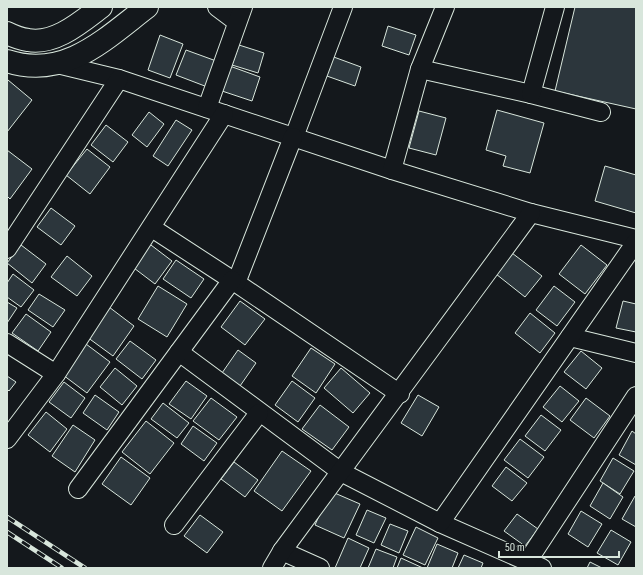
<svg xmlns="http://www.w3.org/2000/svg" width="643" height="575" viewBox="0 0 643 575" font-family="'Sofia Sans Condensed',sans-serif">
  <rect width="100%" height="100%" fill="#14181c"/>
  <!-- building -->
  <g fill="#2c363c" stroke="#d8e6dc">
    <polygon points="575,7 636,7 636,109 555,91"/>
    <polygon points="388,26 416,35 409,55 382,46"/>
    <polygon points="160,35 183,44 170,78 148,70"/>
    <polygon points="239,45 264,53 258,73 232,65"/>
    <polygon points="186,50 219,62 210,88 176,75"/>
    <polygon points="331,56 361,67 355,86 324,75"/>
    <polygon points="227,65 260,77 252,101 219,90"/>
    <polygon points="8,80 32,100 7,132 7,82"/>
    <polygon points="497,110 544,123 530,173 503,166 506,156 486,150"/>
    <polygon points="419,111 446,118 436,155 409,148"/>
    <polygon points="149,112 164,124 147,147 132,135"/>
    <polygon points="176,120 192,130 168,166 153,156"/>
    <polygon points="106,125 128,142 113,162 91,145"/>
    <polygon points="87,149 110,167 90,194 66,175"/>
    <polygon points="7,150 32,169 10,199 7,196"/>
    <polygon points="605,166 636,175 636,213 595,201"/>
    <polygon points="51,208 75,226 61,245 37,227"/>
    <polygon points="147,242 172,261 155,284 130,265"/>
    <polygon points="21,245 46,264 32,283 7,263"/>
    <polygon points="581,245 607,265 585,294 559,274"/>
    <polygon points="512,253 542,276 525,297 496,274"/>
    <polygon points="67,256 92,276 77,296 51,277"/>
    <polygon points="176,260 204,279 191,298 163,279"/>
    <polygon points="13,274 34,290 21,307 7,297 7,283"/>
    <polygon points="158,286 187,304 167,337 138,319"/>
    <polygon points="554,286 575,302 557,326 536,310"/>
    <polygon points="39,294 65,310 53,327 28,310"/>
    <polygon points="240,301 265,319 245,345 221,327"/>
    <polygon points="623,301 636,304 636,332 616,328"/>
    <polygon points="7,302 17,308 7,323"/>
    <polygon points="109,307 134,326 113,356 87,337"/>
    <polygon points="530,313 555,333 540,353 515,333"/>
    <polygon points="26,314 51,332 38,351 12,333"/>
    <polygon points="130,341 156,360 142,379 116,359"/>
    <polygon points="86,344 110,362 87,393 63,375"/>
    <polygon points="311,348 335,364 316,393 292,376"/>
    <polygon points="238,350 256,363 240,386 222,373"/>
    <polygon points="581,351 602,368 586,389 564,372"/>
    <polygon points="115,368 137,386 122,405 100,387"/>
    <polygon points="341,368 370,393 353,413 324,388"/>
    <polygon points="7,376 16,382 9,391 7,389"/>
    <polygon points="186,381 207,396 191,419 169,404"/>
    <polygon points="292,381 315,398 298,422 275,405"/>
    <polygon points="64,382 85,398 71,418 49,402"/>
    <polygon points="560,386 579,401 562,422 543,407"/>
    <polygon points="95,395 119,412 107,430 83,413"/>
    <polygon points="418,395 439,407 422,436 401,423"/>
    <polygon points="211,398 237,417 219,440 193,421"/>
    <polygon points="586,398 610,416 594,438 570,420"/>
    <polygon points="163,403 189,423 177,438 151,419"/>
    <polygon points="320,405 349,427 332,450 302,429"/>
    <polygon points="46,412 67,429 50,452 28,435"/>
    <polygon points="541,415 561,430 545,451 525,436"/>
    <polygon points="146,421 174,443 150,474 122,452"/>
    <polygon points="73,425 95,440 75,472 52,456"/>
    <polygon points="193,426 217,443 204,461 181,444"/>
    <polygon points="632,431 636,434 636,465 619,455"/>
    <polygon points="520,439 544,457 528,478 504,460"/>
    <polygon points="282,451 311,471 282,511 254,491"/>
    <polygon points="121,457 150,478 131,505 102,484"/>
    <polygon points="613,458 634,471 620,494 600,481"/>
    <polygon points="234,462 258,480 245,497 221,479"/>
    <polygon points="506,467 527,483 512,501 492,486"/>
    <polygon points="603,483 623,497 610,519 590,506"/>
    <polygon points="330,491 360,504 344,538 315,525"/>
    <polygon points="635,496 636,496 636,527 622,519"/>
    <polygon points="367,510 386,518 374,543 356,535"/>
    <polygon points="581,511 602,524 588,547 568,534"/>
    <polygon points="517,514 538,529 525,546 504,531"/>
    <polygon points="200,515 223,532 207,553 184,536"/>
    <polygon points="390,524 408,531 399,553 381,545"/>
    <polygon points="416,527 438,538 425,565 403,555"/>
    <polygon points="611,530 631,542 618,565 597,553"/>
    <polygon points="348,538 369,548 360,568 335,568"/>
    <polygon points="437,544 458,553 452,568 427,568"/>
    <polygon points="376,549 397,557 393,568 368,568"/>
    <polygon points="464,555 483,563 481,568 458,568"/>
    <polygon points="401,558 423,568 397,568"/>
    <polygon points="590,562 602,568 587,568"/>
  </g>
  <g fill="none" stroke-linecap="round" stroke-linejoin="round">
    <defs>
      <g id="minor">
        <polyline points="217,7 237,22"/>
        <polyline points="57,64 119,79 392,170 531,213 636,239"/>
        <polyline points="420,69 531,94 601,112"/>
        <polyline points="531,94 555,7"/>
        <polyline points="207,108 243,7"/>
        <polyline points="294,137 343,7"/>
        <polyline points="392,170 420,69 445,7"/>
        <polyline points="152,228 232,280 400,394"/>
        <polyline points="7,249 119,79"/>
        <polyline points="236,283 293,137"/>
        <polyline points="570,337 636,353"/>
        <polyline points="7,343 56,374"/>
        <polyline points="179,352 341,472 440,523 542,568"/>
        <polyline points="7,439 56,374 224,114"/>
        <polyline points="78,489 232,280"/>
        <polyline points="440,523 636,242"/>
        <polyline points="174,525 259,413"/>
        <polyline points="282,551 320,568"/>
        <polyline points="527,562 636,396"/>
        <polyline points="272,568 282,551 531,213"/>
      </g>
      <g id="major">
        <path d="M7 33C13 36 21 39 28 40 55 45 81 22 101 7"/>
        <path d="M7 61C65 80 105 39 147 7"/>
      </g>
    </defs>
    <!-- minor casing -->
    <use href="#minor" stroke="#d8e6dc" stroke-width="20"/>
    <!-- major casing -->
    <use href="#major" stroke="#d8e6dc" stroke-width="24"/>
    <!-- minor -->
    <use href="#minor" stroke="#14181c" stroke-width="18"/>
    <!-- major -->
    <use href="#major" stroke="#14181c" stroke-width="22"/>
    <defs>
      <g id="rail">
        <polyline points="7,517 85,568"/>
        <polyline points="7,532 62,568"/>
      </g>
    </defs>
    <!-- rail casing -->
    <use href="#rail" stroke="#d8e6dc" stroke-width="4.5"/>
    <!-- rail -->
    <use href="#rail" stroke="#14181c" stroke-width="3" stroke-dasharray="9" stroke-linecap="butt"/>
  </g>
  <!-- border -->
  <rect width="643" height="575" fill="none" stroke="#d8e6dc" stroke-width="16"/>
  <!-- scale -->
  <path d="M499 551v6h120v-6" fill="none" stroke="#d8e6dc" stroke-width="2"/>
  <text x="505" y="551" font-size="12" fill="#d8e6dc" stroke="#14181c" stroke-width="3" paint-order="stroke">50 m</text>
</svg>
